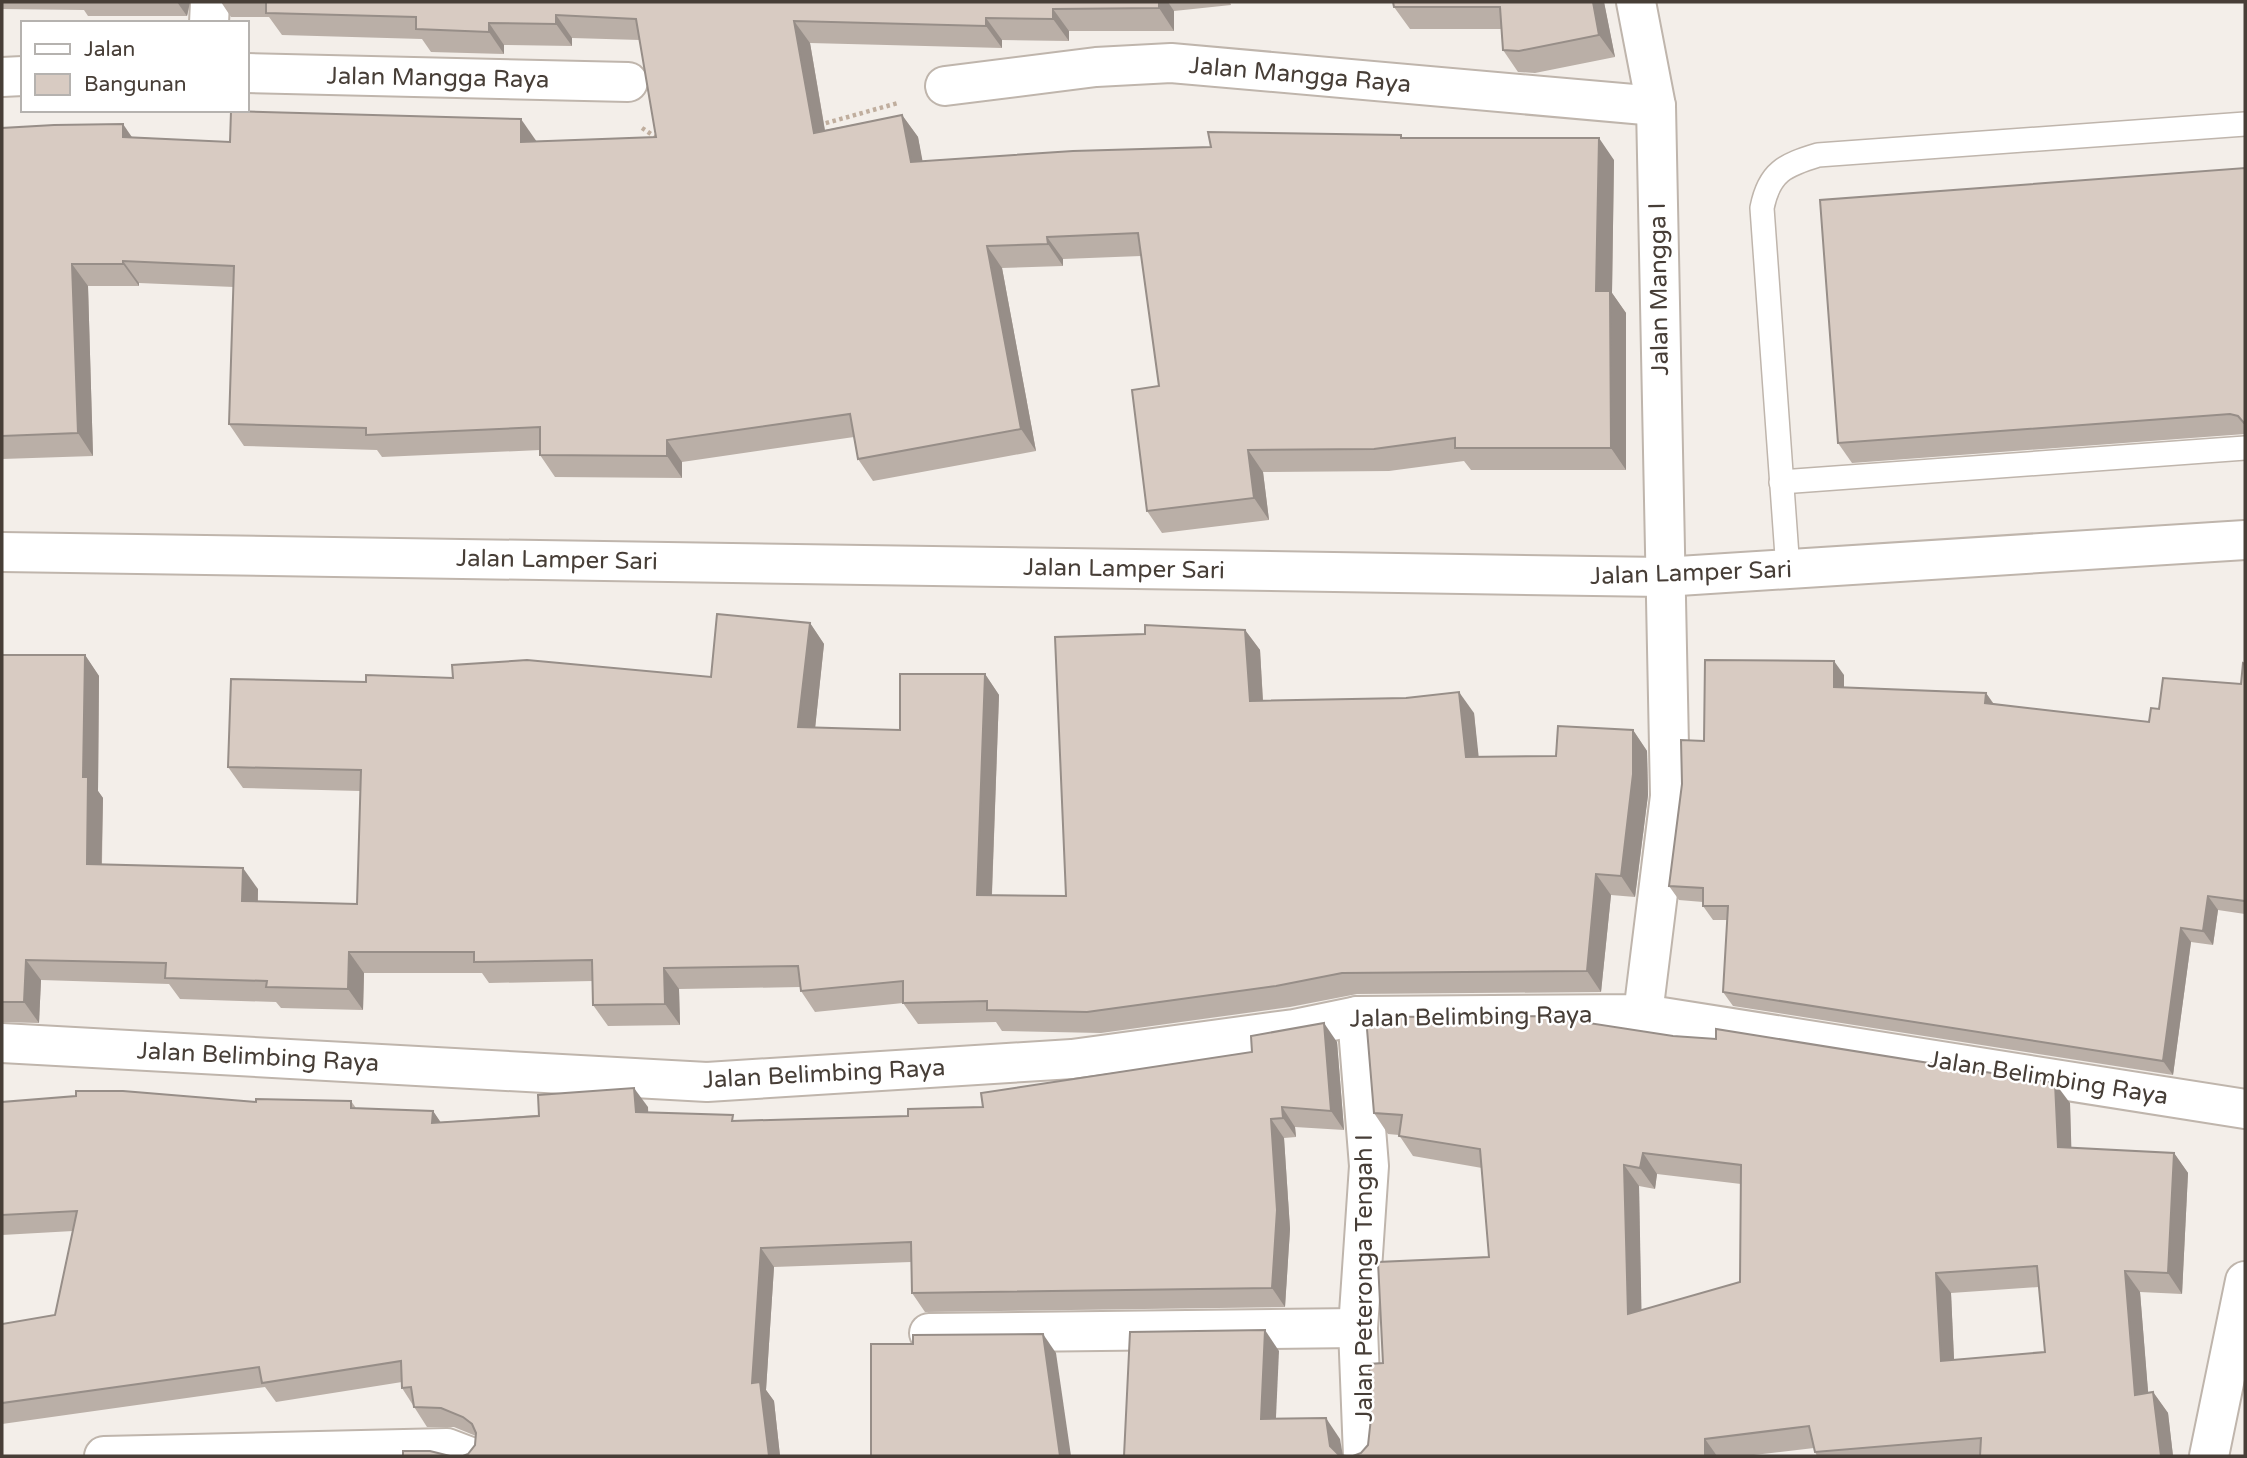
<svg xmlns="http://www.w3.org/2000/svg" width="2247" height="1458" viewBox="0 0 2247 1458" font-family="'Varela Round',sans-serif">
  <rect width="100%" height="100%" fill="#f3eee9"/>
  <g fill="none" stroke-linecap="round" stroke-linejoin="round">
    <defs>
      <g id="service">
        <polyline points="1781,482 2245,448"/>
        <path d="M1788 570 1762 208C1769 172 1785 165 1818 155L2245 124"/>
      </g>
      <g id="minor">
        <polyline points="209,23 210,2"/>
        <polyline points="247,73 628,82"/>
        <polyline points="2,77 23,76"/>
        <polyline points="945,86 1096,67 1171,63 1656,106"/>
        <polyline points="2,552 1663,577 2245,540"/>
        <polyline points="1643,1014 2245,1109"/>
        <polyline points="1357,1016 1369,1166 1358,1328 1363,1456"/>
        <polyline points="2,1043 707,1082 1072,1059 1294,1029 1357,1016 1643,1014 1670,796 1656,106 1636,2"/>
        <polyline points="929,1333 1358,1328"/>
        <polyline points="104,1456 447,1448 468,1456"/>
        <polyline points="2209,1456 2245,1281"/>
      </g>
    </defs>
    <!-- service casing -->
    <use href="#service" stroke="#bfb5ac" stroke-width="26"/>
    <!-- minor casing -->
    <use href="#minor" stroke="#bfb5ac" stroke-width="42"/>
    <!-- path -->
    <g stroke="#c0ae9e" stroke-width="4.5" stroke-dasharray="3.5 3.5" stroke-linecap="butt">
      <polyline points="819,125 898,103"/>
      <polyline points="642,128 657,138"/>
    </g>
    <!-- service -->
    <use href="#service" stroke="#fff" stroke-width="23"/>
    <!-- minor -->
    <use href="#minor" stroke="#fff" stroke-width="38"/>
  </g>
  <!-- wall -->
  <g fill="#baafa7" fill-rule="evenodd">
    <polygon points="2,2 190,2 187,16 88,16 84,10 2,9"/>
    <polygon points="221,2 1230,2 1231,5 1174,11 1174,31 1069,31 1069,41 1002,40 1002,48 810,43 825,130 902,115 918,137 922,161 1403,138 1614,160 1612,293 1626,313 1626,470 1471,470 1464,461 1389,471 1263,472 1269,520 1162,533 1147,511 1159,386 1141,256 1063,259 1063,266 1002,268 1036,451 873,481 858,459 854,437 682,462 682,478 555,477 540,455 540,450 382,457 377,450 244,446 229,424 234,287 139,283 139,286 88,286 93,456 2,459 2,128 132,137 230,142 537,141 656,137 640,40 572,38 572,46 504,45 504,54 431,52 422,39 282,35 269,17 231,17"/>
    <polygon points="1604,2 1615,57 1535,73 1518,72 1503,50 1501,29 1410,29 1394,7"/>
    <polygon points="2245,168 2245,434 1852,463 1838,443"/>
    <polygon points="810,623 824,644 815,728 900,730 985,674 999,695 992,895 1066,896 1145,634 1245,630 1260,650 1263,700 1474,713 1478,757 1556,756 1633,730 1647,751 1648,795 1635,897 1611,895 1601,992 1357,994 1290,1007 1101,1033 1002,1031 996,1022 918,1024 903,1003 815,1012 801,991 800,987 679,989 680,1025 608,1026 593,1005 593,981 489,983 482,973 364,973 363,1010 281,1008 276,1002 180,999 169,984 41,980 39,1023 2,1022 2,655 85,655 99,676 98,791 103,798 102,864 258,889 258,901 357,904 360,791 243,788 228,767 366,682 453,678 711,677"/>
    <polygon points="2245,664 2245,914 2218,910 2213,945 2191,942 2173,1075 1733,1006 1723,992 1728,920 1713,920 1703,906 1703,902 1679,900 1669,886 1704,741 1844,675 1844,687 1986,693 1994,704 2149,722 2159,709 2241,684"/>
    <path d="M1588 1023 2070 1103 2071 1148 2174 1153 2188 1173 2182 1294 2140 1292 2148 1393 2153 1392 2168 1413 2173 1456H1817L1815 1452 1814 1448 1745 1456H1353L1361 1453 1368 1445 1383 1363 1489 1257 1482 1168 1413 1156 1399 1135 1388 1134 1374 1113ZM1657 1174 1741 1184 1740 1282 1641 1310 1639 1186 1655 1189ZM2039 1287 2045 1352 1954 1360 1951 1293Z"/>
    <polygon points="1337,1042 1344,1130 1295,1127 1296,1137 1284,1138 1290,1229 1285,1307 925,1312 912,1293 911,1262 774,1267 766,1390 774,1401 780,1456 463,1456 468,1454 475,1445 476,1436 454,1427 427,1427 402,1388 402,1382 276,1402 265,1387 2,1424 2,1324 55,1315 73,1231 2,1235 2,1102 351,1101 356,1108 433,1111 440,1122 648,1107 648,1113 737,1121 908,1116 983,1107"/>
  </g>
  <!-- shaded-wall -->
  <g fill="#978e88">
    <polygon points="177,2 190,2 187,16"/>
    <polygon points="1159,2 1168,2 1174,11 1174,31 1159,8"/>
    <polygon points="1593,2 1604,2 1615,57 1599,35"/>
    <polygon points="1053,9 1069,31 1069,41 1053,19"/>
    <polygon points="556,15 572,38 572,46 556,24"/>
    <polygon points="986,18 1002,40 1002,48 986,26"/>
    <polygon points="794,21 810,43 829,155 814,133"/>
    <polygon points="489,23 504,45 504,54 489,32"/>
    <polygon points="902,115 918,137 927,184 911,162"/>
    <polygon points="521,119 537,142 521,142"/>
    <polygon points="123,124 138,146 123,137"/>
    <polygon points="1599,138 1614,160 1612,293 1626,313 1626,470 1611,448 1596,291"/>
    <polygon points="1047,237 1063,259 1063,266 1048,244"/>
    <polygon points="987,246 1002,268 1036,451 1021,429"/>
    <polygon points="123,261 139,283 139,286 123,264"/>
    <polygon points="72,264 88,286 93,456 78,433"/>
    <polygon points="667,440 682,462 682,478 667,456"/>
    <polygon points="1248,450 1263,472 1269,520 1254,498"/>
    <polygon points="810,623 824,644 813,748 798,727"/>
    <polygon points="1245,630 1260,650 1264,722 1250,701"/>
    <polygon points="85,655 99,676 98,791 103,798 101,885 87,864 83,777"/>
    <polygon points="1834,661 1844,675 1844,701 1834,687"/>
    <polygon points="985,674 999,695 991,916 977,895"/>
    <polygon points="1459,692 1474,713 1481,778 1466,757"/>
    <polygon points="1986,693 1996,708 1985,703"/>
    <polygon points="1633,730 1647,751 1648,795 1635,897 1621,876"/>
    <polygon points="243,868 258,889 257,922 242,901"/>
    <polygon points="1596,874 1611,895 1601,992 1587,971"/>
    <polygon points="2208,896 2218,910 2213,945 2203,931"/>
    <polygon points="2181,928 2191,942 2173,1075 2163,1061"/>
    <polygon points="349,952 364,973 363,1010 348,989"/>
    <polygon points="26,960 41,980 39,1023 24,1002"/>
    <polygon points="664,968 679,989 680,1025 665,1004"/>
    <polygon points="1324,1023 1337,1042 1344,1130 1331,1111"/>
    <polygon points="2055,1083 2070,1103 2072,1168 2058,1147"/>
    <polygon points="634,1088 648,1107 649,1131 636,1112"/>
    <polygon points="1282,1107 1295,1127 1296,1137 1283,1118"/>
    <polygon points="433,1111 446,1130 432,1123"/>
    <polygon points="1271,1119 1284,1138 1290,1229 1285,1307 1272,1288"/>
    <polygon points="1643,1153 1657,1174 1655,1189 1640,1168"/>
    <polygon points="2174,1153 2188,1173 2182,1294 2168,1273"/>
    <polygon points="1624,1165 1639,1186 1642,1335 1628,1314"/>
    <polygon points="761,1248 774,1267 766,1390 774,1401 780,1456 769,1456 752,1383"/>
    <polygon points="2125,1271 2140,1292 2150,1415 2135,1395"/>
    <polygon points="1936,1273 1951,1293 1955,1381 1941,1361"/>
    <polygon points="1265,1330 1279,1351 1275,1439 1261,1419"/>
    <polygon points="1043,1334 1056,1353 1071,1456 1060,1456"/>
    <polygon points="2153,1392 2168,1413 2173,1456 2161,1456"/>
    <polygon points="1326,1418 1340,1439 1343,1456 1337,1456 1330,1446"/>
    <polygon points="1705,1439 1717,1456 1705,1456"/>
  </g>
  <!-- building -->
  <g fill="#d8cbc2" stroke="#978e88" stroke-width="2" fill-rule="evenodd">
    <polygon points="266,2 1159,2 1159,8 1053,9 1053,19 986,18 986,26 794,21 814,133 902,115 911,162 1073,151 1211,147 1208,132 1401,135 1401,138 1599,138 1596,291 1610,291 1611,448 1455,448 1455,438 1374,449 1248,450 1254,498 1147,511 1132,390 1159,386 1138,233 1047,237 1048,244 987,246 1021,429 858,459 850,414 667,440 667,456 540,455 540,427 366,435 366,428 229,424 234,266 123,261 123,264 72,264 78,433 2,436 2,128 54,125 123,124 123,137 230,142 231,111 521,119 521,142 656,137 636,19 556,15 556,24 489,23 489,32 416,29 416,17 266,13"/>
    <polygon points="1393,2 1593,2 1599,35 1519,51 1503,50 1500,7 1394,7"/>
    <polygon points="2245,168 2245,423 2244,423 2238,416 2230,414 1838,443 1820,200"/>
    <polygon points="717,614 810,623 798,727 900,730 900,674 985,674 977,895 1066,896 1055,637 1145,634 1145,625 1245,630 1250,701 1406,698 1459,692 1466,757 1556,756 1558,726 1633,730 1633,774 1621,876 1596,874 1587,971 1342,973 1276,986 1087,1012 987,1010 987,1001 903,1003 903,981 801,991 798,966 664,968 665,1004 593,1005 592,960 474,962 474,952 349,952 348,989 266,987 267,981 165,978 166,963 26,960 24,1002 2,1002 2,655 85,655 83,777 88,777 87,864 243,868 242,901 357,904 361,770 228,767 231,679 366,682 366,675 453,678 452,665 527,660 711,677"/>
    <polygon points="1705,660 1834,661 1834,687 1986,693 1985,703 2149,722 2151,708 2159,709 2163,678 2241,684 2243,663 2245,664 2245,901 2208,896 2203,931 2181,928 2163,1061 1723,992 1728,906 1703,906 1703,888 1669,886 1682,784 1681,740 1704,741"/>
    <path d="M1583 1016 1582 1022 1673 1036 1716 1039V1029L2055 1083 2058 1147 2174 1153 2168 1273 2125 1271 2135 1395 2153 1392 2161 1456H1980L1981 1438 1815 1452 1809 1426 1705 1439V1456H1353L1361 1453 1368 1445 1371 1418 1369 1364 1383 1363 1378 1262 1489 1257 1480 1149 1399 1136 1402 1115 1374 1113 1366 1017ZM1643 1153 1741 1165 1740 1282 1628 1314 1624 1165 1640 1168ZM2037 1266 2045 1352 1941 1361 1936 1273Z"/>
    <polygon points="1324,1023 1331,1111 1282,1107 1283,1118 1271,1119 1277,1210 1272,1288 912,1293 911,1242 761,1248 752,1383 760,1382 769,1456 463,1456 468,1454 475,1445 476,1433 472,1424 463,1417 441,1408 414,1407 411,1387 402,1388 401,1361 262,1383 259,1367 2,1403 2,1324 55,1315 77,1211 2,1215 2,1102 76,1096 76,1091 123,1091 256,1102 256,1099 351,1101 351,1108 433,1111 432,1123 539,1116 538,1095 634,1088 636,1112 733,1115 732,1121 908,1116 908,1109 983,1107 981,1093 1252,1052 1251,1036"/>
    <polygon points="1265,1330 1261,1419 1326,1418 1330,1446 1339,1455 1346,1456 1124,1456 1130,1332"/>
    <polygon points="1043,1334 1060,1456 871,1456 871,1344 913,1344 913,1335"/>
    <polygon points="403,1451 430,1451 450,1456 403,1456"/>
  </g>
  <g text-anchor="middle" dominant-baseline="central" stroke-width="5" stroke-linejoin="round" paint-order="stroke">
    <!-- street labels -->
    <g font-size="24" fill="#473e37" stroke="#fff">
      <text transform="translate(1300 75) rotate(5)">Jalan Mangga Raya</text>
      <text transform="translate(438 78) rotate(1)">Jalan Mangga Raya</text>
      <text transform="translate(1659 289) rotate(-91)">Jalan Mangga I</text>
      <text transform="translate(557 560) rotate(1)">Jalan Lamper Sari</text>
      <text transform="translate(1124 569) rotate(1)">Jalan Lamper Sari</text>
      <text transform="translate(1691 573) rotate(-2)">Jalan Lamper Sari</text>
      <text transform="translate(1471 1017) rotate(-1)">Jalan Belimbing Raya</text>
      <text transform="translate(258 1057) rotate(3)">Jalan Belimbing Raya</text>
      <text transform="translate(824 1074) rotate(-3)">Jalan Belimbing Raya</text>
      <text transform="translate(2048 1078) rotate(9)">Jalan Belimbing Raya</text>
      <text transform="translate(1364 1278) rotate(-90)">Jalan Peteronga Tengah I</text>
    </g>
  </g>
  <!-- border -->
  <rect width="2247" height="1458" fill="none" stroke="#473e37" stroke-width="7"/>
  <!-- legend -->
  <rect x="21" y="21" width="228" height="91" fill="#ffffff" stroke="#b5b2af" stroke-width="2"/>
  <rect x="35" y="44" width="35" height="10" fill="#ffffff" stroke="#b5b2af" stroke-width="2"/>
  <text x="84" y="56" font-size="21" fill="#473e37">Jalan</text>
  <rect x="35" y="74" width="35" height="21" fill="#d8cbc2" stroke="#b5b2af" stroke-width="2"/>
  <text x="84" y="91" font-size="21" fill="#473e37">Bangunan</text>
</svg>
